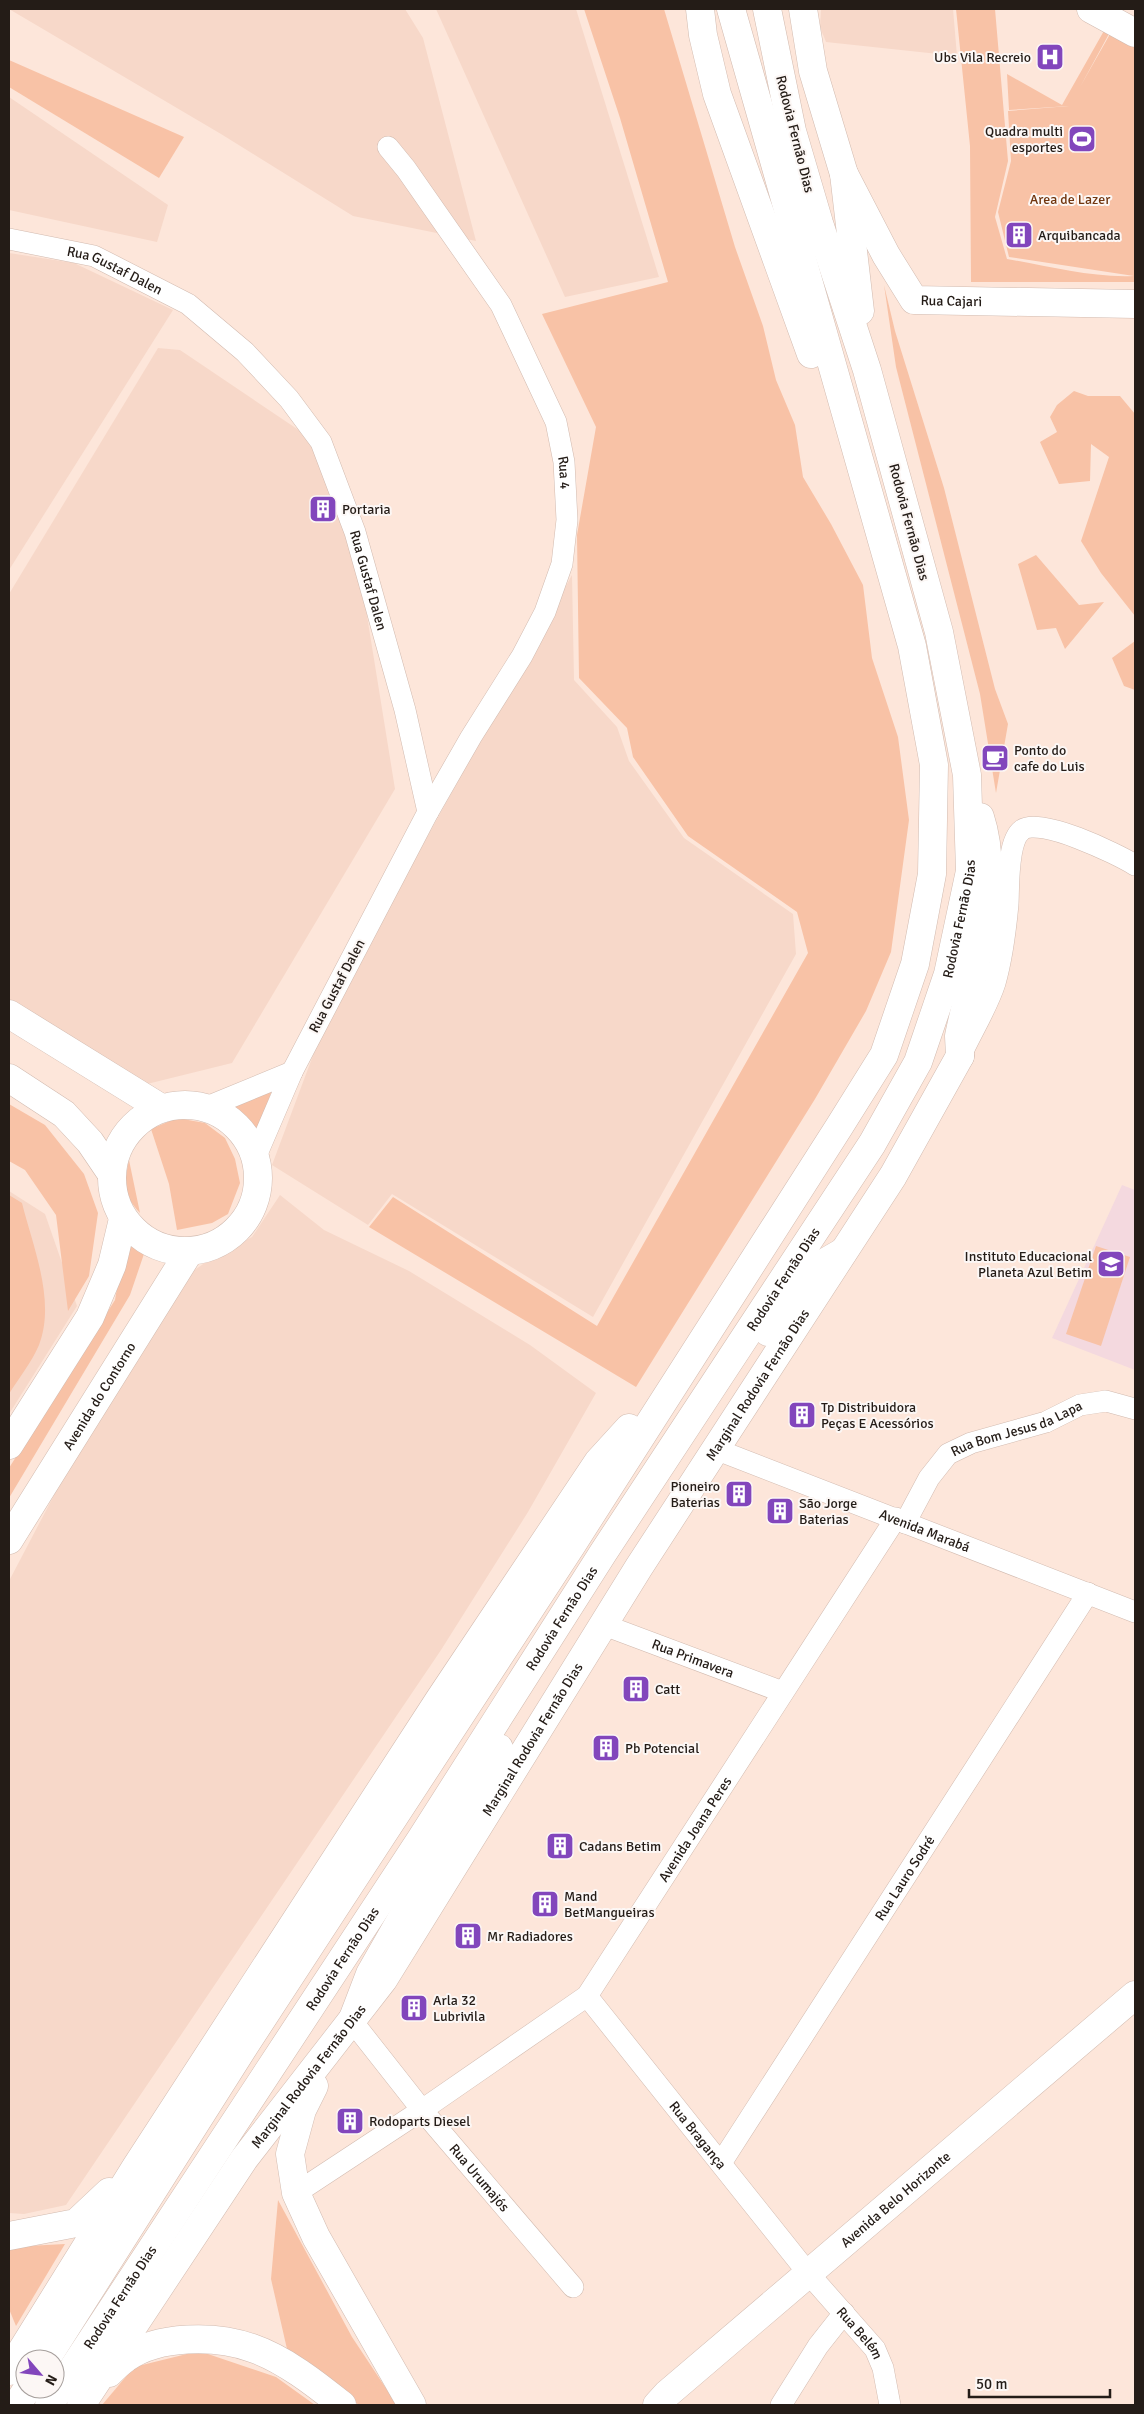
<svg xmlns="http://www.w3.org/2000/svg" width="1144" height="2414" viewBox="0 0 1144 2414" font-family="Signika,sans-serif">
  <rect width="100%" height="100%" fill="#fde6da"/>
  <!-- built -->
  <g fill="#f7d8c9">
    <polygon points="9,9 405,9 423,38 476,241 353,216 221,134"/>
    <polygon points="436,9 576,9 659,277 565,297"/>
    <polygon points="821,9 953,9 957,56 826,42 820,27"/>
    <polygon points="9,97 168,205 157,242 9,210"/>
    <polygon points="9,253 74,263 173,310 9,570"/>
    <polygon points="158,348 180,350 312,439 362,585 395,789 232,1063 147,1084 9,1002 9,594"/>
    <polygon points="572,575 574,680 617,727 629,761 684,838 793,914 796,954 593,1317 392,1194 368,1225 272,1165 327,1018"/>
    <polygon points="9,1191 45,1214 77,1306 9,1414"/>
    <polygon points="280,1195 324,1230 409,1271 530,1345 596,1393 528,1512 441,1650 66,2205 24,2214 9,2213 9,1581 83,1440 180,1280 209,1260 252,1237"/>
  </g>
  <!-- education -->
  <polygon fill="#f4d9df" points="1122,1185 1135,1190 1135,1370 1052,1338"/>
  <!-- green -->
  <g fill="#f8c2a6">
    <polygon points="584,9 664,9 735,247 763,326 776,380 795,425 803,477 831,524 863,585 872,658 898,737 909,820 891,952 866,1011 815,1099 636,1387 369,1227 393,1197 597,1326 808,953 797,912 688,836 633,757 627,728 579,678 577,535 596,427 542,314 668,282 620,118"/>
    <path d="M956 9H995L1008 161 995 217 1007 259C1048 266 1092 278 1134 276L1009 257 998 212 1011 161 1008 111 1069 106 1009 110 1007 74 1062 105 1105 29 1110 32 1080 87 1114 27 1135 37V282H971L970 146Z"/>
    <polygon points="9,60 184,137 159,178 9,87"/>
    <polygon points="884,285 895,331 944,488 995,689 1008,724 996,793 980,694 896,367"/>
    <polygon points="1074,391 1088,396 1120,396 1135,414 1135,616 1101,573 1081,541 1109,457 1091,444 1090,481 1059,484 1040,442 1057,432 1050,417 1057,405"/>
    <polygon points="1036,555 1079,605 1104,602 1065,649 1056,628 1037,630 1018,564"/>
    <polygon points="1135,641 1135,690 1124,686 1112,658"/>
    <polygon points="273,1087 258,1133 225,1111"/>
    <polygon points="9,1104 45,1125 84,1174 98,1213 89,1276 68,1311 56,1215 25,1170 9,1161"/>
    <polygon points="177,1118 205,1123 225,1138 235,1159 240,1183 228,1214 212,1223 177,1230 169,1184 151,1129"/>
    <path d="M129 1160 140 1213C122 1193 124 1185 129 1160Z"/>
    <path d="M9 1195 22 1203C33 1247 56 1301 39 1345 32 1362 18 1379 9 1394Z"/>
    <polygon points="125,1242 145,1251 130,1295 9,1498 9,1468 115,1300"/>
    <polygon points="1096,1246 1130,1257 1101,1346 1066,1334"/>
    <polygon points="278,2200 352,2337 397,2405 359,2405 287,2349 271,2279"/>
    <polygon points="65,2244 16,2326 9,2309 9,2247"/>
    <polygon points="199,2351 276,2377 315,2405 102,2405 134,2367"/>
  </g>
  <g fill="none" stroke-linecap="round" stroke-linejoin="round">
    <defs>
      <g id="street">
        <path id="s1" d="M388 147 406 169 501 305 556 422 564 462 567 520 562 564 545 612 522 656 471 737 428 812"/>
        <path id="s2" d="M9 239 94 256 188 304 245 352 289 399 321 442 355 532 405 710 428 812 292 1072"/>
        <path d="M964 1049C974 1028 988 1005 995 983 1001 962 1006 926 1008 904 1009 886 1007 841 1022 830 1039 816 1117 854 1135 865"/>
        <polyline points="207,1107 292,1072 256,1156"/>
        <path id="s3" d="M715 1449 1135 1612"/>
        <path id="s4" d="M905 1523 929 1478 948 1454 971 1443 1046 1422 1080 1405 1106 1401 1135 1409"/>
        <path id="s5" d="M604 1625 783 1692"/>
        <path id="s6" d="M587 1996 808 2273 875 2349 883 2368 890 2405"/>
        <path id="s7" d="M352 2021 422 2110 573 2287"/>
        <path id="s8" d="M721 2163 1088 1593"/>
        <path id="s9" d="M296 2193 422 2110 587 1996 896 1518"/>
        <polyline points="781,2405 818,2346 844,2313"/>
      </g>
      <g id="secondary">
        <path id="s10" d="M803 9 813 71 844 174 886 255 914 300 1135 304"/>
        <polyline points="1091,9 1135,33"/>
        <polyline points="9,1014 161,1108"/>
        <polyline points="9,1078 64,1114 90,1142 111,1173"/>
        <circle cx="185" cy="1178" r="73"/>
        <polyline points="9,1445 90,1317 112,1265 123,1219"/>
        <path id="s11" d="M9 1540 189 1252"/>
        <polyline points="314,2086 302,2110 290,2154 296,2193 316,2237 412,2405"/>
        <path d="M109 2373C114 2368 120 2362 126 2358 158 2335 216 2335 252 2348 284 2359 316 2384 342 2405"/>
        <path id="s12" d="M81 2405 244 2159 383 1980 639 1567 893 1176 960 1056"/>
        <path id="s13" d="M657 2405 667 2394 1135 1995"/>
      </g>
      <g id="highway">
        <polyline points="700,9 703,35 717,94 811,354"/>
        <polyline points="844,174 860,311"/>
        <path d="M960 1056 959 1036C973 968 1002 884 980 817"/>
        <polyline points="768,1332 817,1267 843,1252"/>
        <polyline points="352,2021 370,1974 499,1748"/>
        <polyline points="9,2236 76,2223 109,2192"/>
        <polyline points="46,2359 245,2045 571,1546 839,1127 884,1055 915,964 932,874 934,765 912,646 731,9"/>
        <polyline points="9,2371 136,2167 439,1700 598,1462 629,1428"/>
        <polyline points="17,2405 27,2389"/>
        <path id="s14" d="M49 2405 421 1839 603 1553 872 1144 918 1062 948 974 970 871 967 775 939 632 867 370 819 223 792 131 767 9"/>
      </g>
    </defs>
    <!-- street casing -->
    <use href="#street" stroke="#d2bbb0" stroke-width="22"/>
    <!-- secondary casing -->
    <use href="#secondary" stroke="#d2bbb0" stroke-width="29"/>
    <!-- highway casing -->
    <use href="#highway" stroke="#d2bbb0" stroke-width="29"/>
    <!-- street -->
    <use href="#street" stroke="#fff" stroke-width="21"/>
    <!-- secondary -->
    <use href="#secondary" stroke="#fff" stroke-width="28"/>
    <!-- highway -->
    <use href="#highway" stroke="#fff" stroke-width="28"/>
  </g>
  <!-- icons -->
  <defs>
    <symbol id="hospital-square" viewBox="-11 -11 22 22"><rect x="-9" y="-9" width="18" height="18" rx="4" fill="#8246bc" stroke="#fcf7f5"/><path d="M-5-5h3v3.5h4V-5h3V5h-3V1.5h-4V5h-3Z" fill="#fff"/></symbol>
    <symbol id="stadium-square" viewBox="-11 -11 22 22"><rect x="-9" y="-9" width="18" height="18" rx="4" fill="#8246bc" stroke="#fcf7f5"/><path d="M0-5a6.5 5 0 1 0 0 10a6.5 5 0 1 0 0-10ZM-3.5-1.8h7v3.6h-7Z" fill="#fff"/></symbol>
    <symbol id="building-square" viewBox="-11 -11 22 22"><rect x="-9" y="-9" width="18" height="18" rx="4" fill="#8246bc" stroke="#fcf7f5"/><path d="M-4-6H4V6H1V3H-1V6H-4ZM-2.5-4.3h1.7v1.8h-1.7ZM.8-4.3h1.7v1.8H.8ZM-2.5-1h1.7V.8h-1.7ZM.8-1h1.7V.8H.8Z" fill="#fff"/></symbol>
    <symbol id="cafe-square" viewBox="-11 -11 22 22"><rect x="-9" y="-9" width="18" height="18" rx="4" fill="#8246bc" stroke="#fcf7f5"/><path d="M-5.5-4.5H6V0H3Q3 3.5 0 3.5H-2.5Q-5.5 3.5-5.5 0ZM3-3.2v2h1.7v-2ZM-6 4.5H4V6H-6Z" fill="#fff"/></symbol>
    <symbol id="school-square" viewBox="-11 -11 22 22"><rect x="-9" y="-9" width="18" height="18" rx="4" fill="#8246bc" stroke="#fcf7f5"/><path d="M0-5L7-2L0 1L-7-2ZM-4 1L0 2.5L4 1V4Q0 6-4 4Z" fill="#fff"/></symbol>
  </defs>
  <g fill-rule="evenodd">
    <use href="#hospital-square" x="1034" y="41" width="32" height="32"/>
    <use href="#stadium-square" x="1066" y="123" width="32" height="32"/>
    <use href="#building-square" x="1003" y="219" width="32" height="32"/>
    <use href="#building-square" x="307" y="493" width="32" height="32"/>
    <use href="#cafe-square" x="979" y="742" width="32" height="32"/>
    <use href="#school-square" x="1095" y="1248" width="32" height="32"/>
    <use href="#building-square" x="786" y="1399" width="32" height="32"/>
    <use href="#building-square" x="723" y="1478" width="32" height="32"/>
    <use href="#building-square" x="764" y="1495" width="32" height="32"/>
    <use href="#building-square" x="620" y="1673" width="32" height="32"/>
    <use href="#building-square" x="590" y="1732" width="32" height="32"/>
    <use href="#building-square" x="544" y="1830" width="32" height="32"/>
    <use href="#building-square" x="529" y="1888" width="32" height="32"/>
    <use href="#building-square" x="452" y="1920" width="32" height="32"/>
    <use href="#building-square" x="398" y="1992" width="32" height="32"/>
    <use href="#building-square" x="334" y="2105" width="32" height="32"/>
  </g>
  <g text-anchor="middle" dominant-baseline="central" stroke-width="4" stroke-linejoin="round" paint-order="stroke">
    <!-- poi labels -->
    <g font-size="14" fill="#241c17" stroke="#fcf7f5" text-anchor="start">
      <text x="1031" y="57" text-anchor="end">Ubs Vila Recreio</text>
      <text x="1063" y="131" text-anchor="end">Quadra multi<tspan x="1063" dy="16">esportes</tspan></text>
      <text x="1038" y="235">Arquibancada</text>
      <text x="342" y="509">Portaria</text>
      <text x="1014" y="750">Ponto do<tspan x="1014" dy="16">cafe do Luis</tspan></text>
      <text x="1092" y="1256" text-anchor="end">Instituto Educacional<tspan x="1092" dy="16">Planeta Azul Betim</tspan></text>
      <text x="821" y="1407">Tp Distribuidora<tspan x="821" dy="16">Peças E Acessórios</tspan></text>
      <text x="720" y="1486" text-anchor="end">Pioneiro<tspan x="720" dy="16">Baterias</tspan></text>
      <text x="799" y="1503">São Jorge<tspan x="799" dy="16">Baterias</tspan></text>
      <text x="655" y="1689">Catt</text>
      <text x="625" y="1748">Pb Potencial</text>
      <text x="579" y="1846">Cadans Betim</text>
      <text x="564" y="1896">Mand<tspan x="564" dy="16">BetMangueiras</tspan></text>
      <text x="487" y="1936">Mr Radiadores</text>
      <text x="433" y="2000">Arla 32<tspan x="433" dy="16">Lubrivila</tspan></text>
      <text x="369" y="2121">Rodoparts Diesel</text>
    </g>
    <!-- street labels -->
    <g font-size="14" fill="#241c17" stroke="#fcf7f5">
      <text transform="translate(795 134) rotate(76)">Rodovia Fernão Dias</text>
      <text stroke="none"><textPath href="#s2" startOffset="111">Rua Gustaf Dalen</textPath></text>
      <text stroke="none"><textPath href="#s10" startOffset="352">Rua Cajari</textPath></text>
      <text stroke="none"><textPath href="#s1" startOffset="375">Rua 4</textPath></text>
      <text transform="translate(909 522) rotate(75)">Rodovia Fernão Dias</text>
      <text stroke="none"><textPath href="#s2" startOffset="531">Rua Gustaf Dalen</textPath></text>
      <text stroke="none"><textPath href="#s14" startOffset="1749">Rodovia Fernão Dias</textPath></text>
      <text transform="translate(337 986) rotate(-62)">Rua Gustaf Dalen</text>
      <text stroke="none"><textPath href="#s14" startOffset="1344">Rodovia Fernão Dias</textPath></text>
      <text stroke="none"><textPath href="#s12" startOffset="1225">Marginal Rodovia Fernão Dias</textPath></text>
      <text stroke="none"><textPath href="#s11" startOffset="170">Avenida do Contorno</textPath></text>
      <text stroke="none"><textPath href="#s4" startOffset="155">Rua Bom Jesus da Lapa</textPath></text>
      <text stroke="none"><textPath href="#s3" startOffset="225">Avenida Marabá</textPath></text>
      <text stroke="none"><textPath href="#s14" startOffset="939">Rodovia Fernão Dias</textPath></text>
      <text stroke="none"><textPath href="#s5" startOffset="95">Rua Primavera</textPath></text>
      <text stroke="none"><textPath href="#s12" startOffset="805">Marginal Rodovia Fernão Dias</textPath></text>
      <text stroke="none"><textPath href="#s9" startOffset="550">Avenida Joana Peres</textPath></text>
      <text stroke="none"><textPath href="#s8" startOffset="339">Rua Lauro Sodré</textPath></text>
      <text stroke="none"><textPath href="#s14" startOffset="534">Rodovia Fernão Dias</textPath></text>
      <text stroke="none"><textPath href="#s12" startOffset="400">Marginal Rodovia Fernão Dias</textPath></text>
      <text stroke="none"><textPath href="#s6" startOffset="178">Rua Bragança</textPath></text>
      <text stroke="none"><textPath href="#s7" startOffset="202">Rua Urumajós</textPath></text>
      <text stroke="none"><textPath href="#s13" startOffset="315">Avenida Belo Horizonte</textPath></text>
      <text stroke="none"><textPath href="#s14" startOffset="129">Rodovia Fernão Dias</textPath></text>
      <text stroke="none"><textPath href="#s6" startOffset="434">Rua Belém</textPath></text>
    </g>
    <!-- park labels -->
    <g font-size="14" fill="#71360f" stroke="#fcf7f5">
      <text x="1070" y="199">Area de Lazer</text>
    </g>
  </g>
  <!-- border -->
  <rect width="1144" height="2414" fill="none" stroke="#241c17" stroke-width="20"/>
  <!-- north arrow -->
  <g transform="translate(40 2374) rotate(118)"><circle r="24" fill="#fcf7f5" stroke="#a69f9c"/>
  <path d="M0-4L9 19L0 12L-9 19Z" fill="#8246bc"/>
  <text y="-8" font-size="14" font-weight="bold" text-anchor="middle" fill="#241c17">N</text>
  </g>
  <!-- scale -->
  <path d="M969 2389v8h141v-8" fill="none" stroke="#241c17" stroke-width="2.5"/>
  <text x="976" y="2389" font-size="15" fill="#241c17" stroke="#fcf7f5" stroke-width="4" paint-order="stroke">50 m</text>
</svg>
